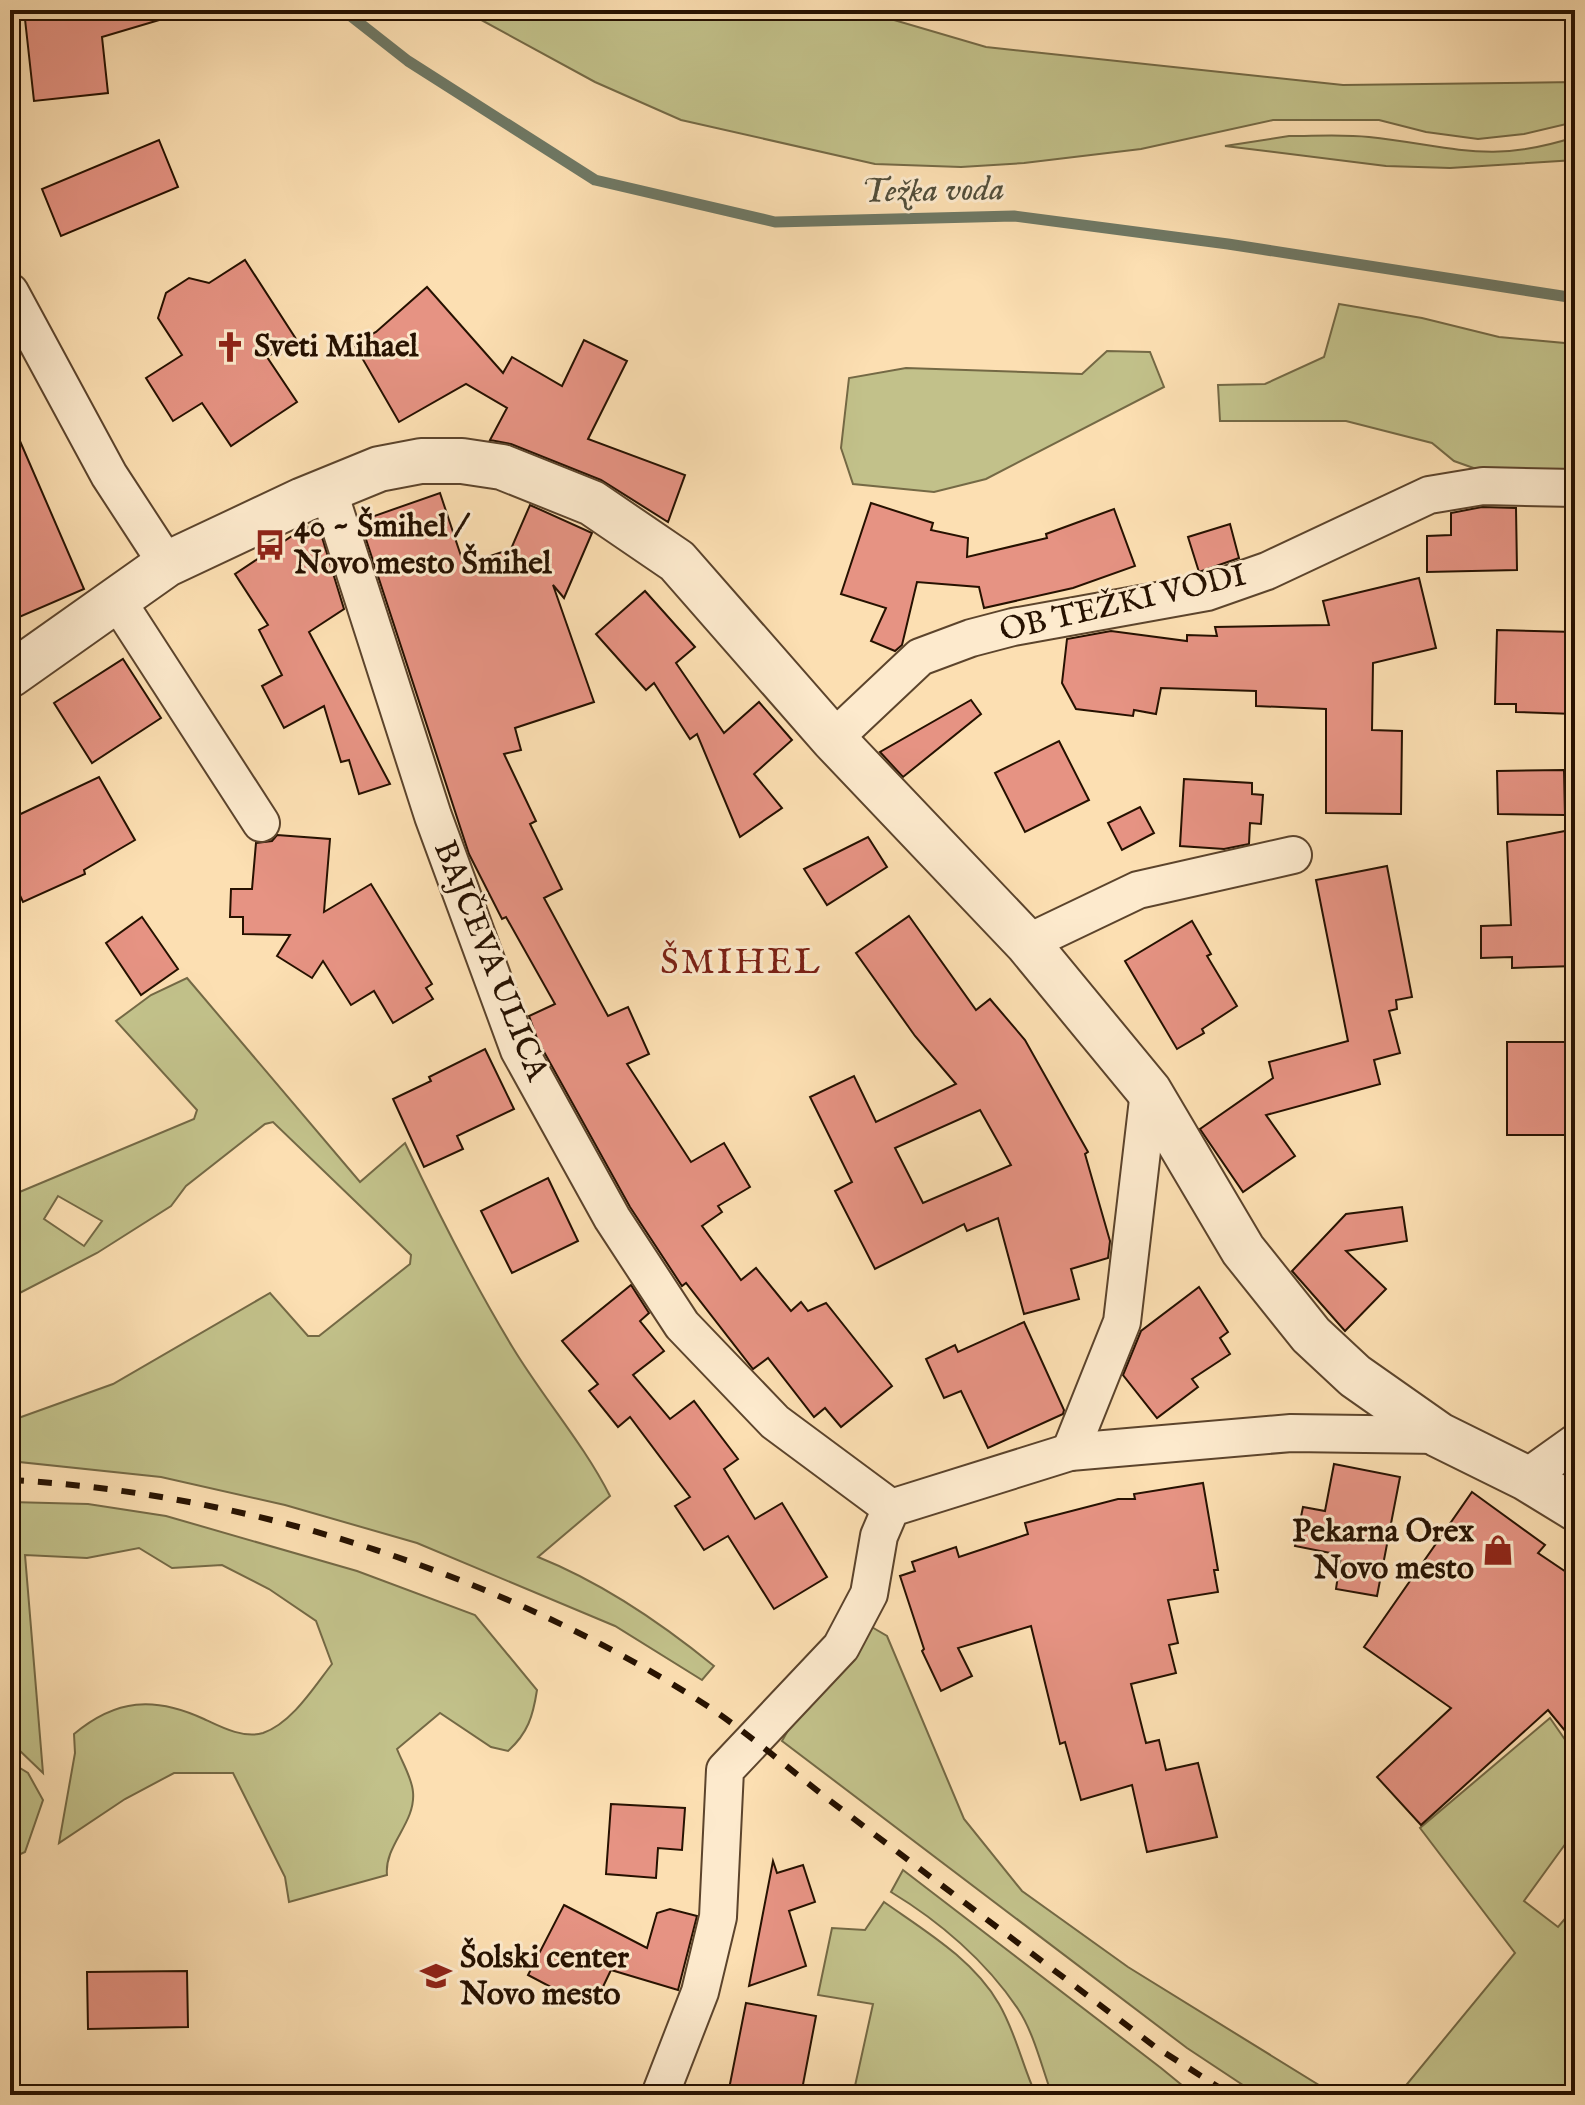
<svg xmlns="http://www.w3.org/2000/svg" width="1585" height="2105" viewBox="0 0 1585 2105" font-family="'IM FELL English',serif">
  <rect width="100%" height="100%" fill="#fcdfb2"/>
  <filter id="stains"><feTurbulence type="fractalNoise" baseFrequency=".0025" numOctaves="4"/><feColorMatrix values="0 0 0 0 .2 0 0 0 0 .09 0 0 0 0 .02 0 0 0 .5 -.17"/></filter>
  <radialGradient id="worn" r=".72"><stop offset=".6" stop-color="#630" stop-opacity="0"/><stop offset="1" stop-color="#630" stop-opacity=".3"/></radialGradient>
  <!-- green -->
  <g fill="#c2c18a" stroke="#746945" stroke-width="2" fill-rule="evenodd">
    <polygon points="463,10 860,10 986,47 1343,85 1575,82 1575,122 1524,134 1478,139 1426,132 1379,120 1273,120 1141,149 1024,163 961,167 875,164 681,120 595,82"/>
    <path d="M1289 136C1315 136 1343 134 1369 137 1453 146 1489 165 1575 137V160L1450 168 1386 166 1225 146Z"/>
    <polygon points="1339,304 1422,318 1499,337 1575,344 1575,469 1479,470 1454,461 1432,443 1346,421 1220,421 1218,385 1265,384 1324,357"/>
    <polygon points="1107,351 1150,352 1164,387 986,479 934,492 853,484 841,448 849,378 906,368 1082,374"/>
    <path d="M187 978 360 1182 405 1143C438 1213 473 1282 513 1348 544 1399 583 1443 610 1496L538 1557C603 1583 660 1622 714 1666L702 1680 615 1626 417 1543 285 1505 161 1477 10 1461V1421L113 1384 270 1293 308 1336H319L410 1264 411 1255 273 1122 265 1124 186 1186 171 1206 97 1253 10 1298V1196L194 1119 197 1110 116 1021 151 995ZM58 1196 102 1221 84 1246 44 1219Z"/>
    <path d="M10 1502 88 1504 166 1516 357 1571 475 1615 537 1690C533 1716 528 1733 508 1751L491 1747 440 1713 397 1749C402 1762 412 1778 413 1792 416 1823 384 1845 387 1875L289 1902 285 1877 233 1773H174L125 1799 59 1843 75 1753 74 1734C116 1699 154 1696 204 1719 221 1727 244 1739 263 1733 292 1723 314 1687 332 1664L316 1621 269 1589 222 1565 172 1568 139 1548 87 1558 25 1555 43 1773 17 1748 18 1580 10 1569Z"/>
    <polygon points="870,1626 887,1636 964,1819 1022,1891 1128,1967 1335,2095 1258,2095 1187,2048 782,1741 799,1711"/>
    <polygon points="1550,1718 1575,1754 1575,1849 1566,1843 1524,1901 1558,1927 1575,1907 1575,2095 1398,2095 1515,1953 1420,1828"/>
    <polygon points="15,1765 28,1773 43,1800 25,1852 10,1859 10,1779"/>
    <path d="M903 1870 1161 2068 1194 2095H1052C1042 2068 1034 2033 1018 2009 986 1961 939 1921 891 1892Z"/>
    <path d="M884 1902C925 1931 973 1959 999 2004 1016 2033 1022 2065 1036 2095H853L873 2004 818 1995 832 1928 865 1930Z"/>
  </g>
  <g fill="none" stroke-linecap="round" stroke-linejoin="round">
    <!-- stream -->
    <polyline stroke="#6f7864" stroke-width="11" points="343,10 408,61 595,180 775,222 1014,216 1228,244 1575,298"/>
  </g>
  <!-- building -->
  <g fill="#e69383" stroke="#261100" stroke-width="2" fill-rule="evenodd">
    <polygon points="24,10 165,10 166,18 102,37 108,93 34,101"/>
    <polygon points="159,140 178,187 61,236 42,189"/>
    <polygon points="245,260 296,339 267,357 297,402 231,446 202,403 173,421 146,378 182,355 158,318 166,293 189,278 209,283"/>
    <polygon points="427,287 503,373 512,357 562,386 584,340 627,361 588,439 685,475 668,522 601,480 511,444 490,440 507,408 466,384 399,422 354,344 376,332"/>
    <polygon points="10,418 84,589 10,621"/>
    <polygon points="440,493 464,565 511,549 530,505 592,533 564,598 553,585 594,702 515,728 521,750 504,754 536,821 530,824 562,889 544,898 608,1016 628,1007 649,1054 627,1064 691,1162 724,1143 750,1187 718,1206 722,1212 702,1226 741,1280 756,1268 791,1311 801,1302 808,1311 826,1303 892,1386 841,1427 825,1408 814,1417 768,1358 753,1369 686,1283 682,1286 630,1207 538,1041 529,1016 555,1004 506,917 502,919 469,854 360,521"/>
    <polygon points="871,503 933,523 931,530 968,538 967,557 1047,538 1046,534 1114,509 1135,566 1073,588 984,608 979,587 917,582 902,645 895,651 871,641 886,608 841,594"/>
    <polygon points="1482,507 1516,508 1517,570 1427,572 1427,536 1451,535 1451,513"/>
    <polygon points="1230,524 1239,558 1199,572 1188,537"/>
    <polygon points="307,526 314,537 321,534 344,609 309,632 390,784 359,794 349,760 341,762 324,706 284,728 262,686 282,675 259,630 268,625 235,574"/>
    <polygon points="1419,578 1436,648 1373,663 1372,730 1402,731 1401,814 1326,813 1326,709 1256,706 1256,691 1161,688 1156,714 1134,710 1133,716 1076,709 1062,683 1067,639 1111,631 1187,641 1187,635 1217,636 1215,627 1329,625 1323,601"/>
    <polygon points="645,591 695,647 676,663 724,733 759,702 792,740 754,774 782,808 740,837 697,734 690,739 654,683 646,690 596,634"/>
    <polygon points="1497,630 1575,632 1574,714 1516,712 1516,704 1495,704"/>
    <polygon points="123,659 161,718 92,763 54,703"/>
    <polygon points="971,700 981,714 903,777 880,752"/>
    <polygon points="1059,741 1089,800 1025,832 995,773"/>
    <polygon points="1564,770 1565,815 1498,814 1497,771"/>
    <polygon points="99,777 135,840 84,870 85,874 23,902 10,874 10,819"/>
    <polygon points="1184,779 1252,783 1252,794 1263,795 1261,824 1250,823 1249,844 1224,849 1180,846"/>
    <polygon points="1140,807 1154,833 1122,850 1108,823"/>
    <polygon points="1565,831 1565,895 1575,895 1575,966 1512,968 1512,957 1481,958 1481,926 1511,925 1507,842"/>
    <polygon points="277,835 330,839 324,912 371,884 432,984 426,988 433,999 393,1023 374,991 351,1005 323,961 312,978 277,956 290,935 243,934 243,917 230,917 231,889 252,889 256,843 272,841"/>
    <polygon points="868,837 887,867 827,905 804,869"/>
    <polygon points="1387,866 1412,997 1396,1000 1397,1009 1389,1011 1400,1053 1374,1060 1380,1084 1266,1115 1295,1156 1243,1192 1200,1129 1273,1078 1269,1062 1348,1041 1316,880"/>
    <path d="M909 916 976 1010 990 999 1025 1040 1088 1152 1085 1154 1110 1241 1108 1258 1071 1269 1079 1299 1024 1314 998 1218 967 1231 964 1224 875 1269 835 1191 852 1182 810 1097 854 1076 876 1122 956 1084 915 1036 856 953ZM980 1110 1011 1165 923 1203 895 1148Z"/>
    <polygon points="142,917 178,969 141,995 106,943"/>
    <polygon points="1192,921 1211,954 1207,956 1237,1006 1202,1029 1204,1033 1177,1049 1125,961"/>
    <polygon points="1507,1042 1575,1042 1571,1135 1507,1135"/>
    <polygon points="485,1049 514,1109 457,1136 463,1149 424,1167 393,1099 431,1081 429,1077"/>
    <polygon points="548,1178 578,1241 512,1273 481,1211"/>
    <polygon points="1402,1207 1407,1241 1346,1251 1386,1289 1345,1331 1292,1271 1346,1214"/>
    <polygon points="631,1285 649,1313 640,1321 664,1351 633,1375 670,1419 694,1401 738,1459 724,1469 755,1519 782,1503 827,1577 774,1609 728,1536 704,1550 675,1506 690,1497 630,1417 618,1427 589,1391 598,1384 562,1341"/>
    <polygon points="1199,1287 1228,1332 1220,1338 1230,1354 1192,1379 1198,1387 1157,1418 1123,1375 1141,1331"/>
    <polygon points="1024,1322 1064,1410 1063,1414 988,1448 961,1391 944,1398 926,1359 955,1345 958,1352"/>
    <polygon points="1334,1464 1400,1477 1377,1596 1336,1589 1341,1555 1295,1546 1303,1507 1325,1511"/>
    <polygon points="1203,1483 1218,1570 1214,1570 1218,1592 1168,1600 1178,1643 1169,1645 1176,1673 1131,1684 1146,1743 1159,1740 1166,1770 1198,1763 1217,1837 1147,1852 1132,1785 1081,1800 1065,1742 1060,1744 1031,1626 958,1648 972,1676 941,1691 922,1651 924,1649 900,1576 915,1571 912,1562 956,1547 959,1557 1028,1534 1025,1523 1118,1499 1135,1499 1134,1494"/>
    <polygon points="1472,1492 1545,1545 1538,1553 1575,1578 1575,1743 1548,1710 1421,1825 1377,1777 1451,1708 1364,1647"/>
    <polygon points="611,1804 685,1808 682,1850 658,1848 656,1878 606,1874"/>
    <polygon points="773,1861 777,1873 803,1865 815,1902 789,1911 806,1966 749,1986"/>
    <polygon points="564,1905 647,1948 657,1913 670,1909 697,1916 678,1990 611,1970 599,1995 588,1989 581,2003 528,1975"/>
    <polygon points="187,1971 188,2027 88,2029 87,1972"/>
    <polygon points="746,2003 816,2016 801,2095 761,2095 729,2089"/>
  </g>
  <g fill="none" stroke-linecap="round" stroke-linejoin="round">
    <defs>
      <g id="minor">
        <polyline points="10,292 109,475 167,564"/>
        <polyline points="328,489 433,816 519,1050 612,1218 682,1325 775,1422 891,1508"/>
        <polyline points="118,602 261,823"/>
        <polyline points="833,739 920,657 971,638 1013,627 1207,592 1267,571 1429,495 1483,486 1575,488"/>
        <polyline points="1027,943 1138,890 1293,855"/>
        <polyline points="1070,1452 1122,1322 1149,1091"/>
        <polyline points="1526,1478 1575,1443"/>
        <polyline points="660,2095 700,1992 718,1917 725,1770 841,1647 869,1594 879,1536 891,1508 1070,1452 1291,1433 1439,1435"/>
      </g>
      <polyline id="tertiary" points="10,675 167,564 303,500 379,469 421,461 462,461 502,467 592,503 677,561 833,739 1027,943 1149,1091 1243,1250 1311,1335 1355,1376 1439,1435 1526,1478 1575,1508"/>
    </defs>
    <!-- minor casing -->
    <use href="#minor" stroke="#5c442c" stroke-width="40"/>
    <!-- tertiary casing -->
    <use href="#tertiary" stroke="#5c442c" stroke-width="48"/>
    <!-- minor -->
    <use href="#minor" stroke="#fdeacd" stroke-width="36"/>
    <!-- tertiary -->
    <use href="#tertiary" stroke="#fdeacd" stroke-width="44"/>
    <!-- rail -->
    <path stroke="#261100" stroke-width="6" stroke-dasharray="14 14" stroke-linecap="butt" d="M10 1480C246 1493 494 1572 695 1698 746 1730 793 1773 841 1809 945 1888 1050 1967 1154 2046L1231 2095"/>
  </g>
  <!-- icons -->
  <defs>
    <symbol id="church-bare" viewBox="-9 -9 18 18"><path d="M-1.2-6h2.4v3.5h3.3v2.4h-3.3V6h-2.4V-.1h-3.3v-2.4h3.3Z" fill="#8f2418" stroke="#fdeacd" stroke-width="2.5" paint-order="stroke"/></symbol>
    <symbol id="bus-bare" viewBox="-9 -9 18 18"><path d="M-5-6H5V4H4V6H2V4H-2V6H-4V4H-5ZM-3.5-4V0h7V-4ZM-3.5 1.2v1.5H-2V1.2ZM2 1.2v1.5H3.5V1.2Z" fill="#8f2418" stroke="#fdeacd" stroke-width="2.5" paint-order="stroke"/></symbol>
    <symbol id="shop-bare" viewBox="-9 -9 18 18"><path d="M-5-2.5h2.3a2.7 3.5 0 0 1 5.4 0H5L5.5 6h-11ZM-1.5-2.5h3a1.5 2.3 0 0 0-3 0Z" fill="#8f2418" stroke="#fdeacd" stroke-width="2.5" paint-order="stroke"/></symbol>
    <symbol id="school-bare" viewBox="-9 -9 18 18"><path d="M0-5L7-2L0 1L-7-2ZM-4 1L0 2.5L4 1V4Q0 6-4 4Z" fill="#8f2418" stroke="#fdeacd" stroke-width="2.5" paint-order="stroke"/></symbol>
  </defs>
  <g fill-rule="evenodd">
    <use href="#church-bare" x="208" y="325" width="44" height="44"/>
    <use href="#bus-bare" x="248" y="523" width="44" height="44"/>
    <use href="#shop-bare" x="1476" y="1528" width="44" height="44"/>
    <use href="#school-bare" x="414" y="1954" width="44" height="44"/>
  </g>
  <g text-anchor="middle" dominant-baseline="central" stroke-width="6" stroke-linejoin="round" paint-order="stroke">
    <!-- poi labels -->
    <g font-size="32" font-weight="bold" fill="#261100" stroke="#fdeacd" text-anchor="start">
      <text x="254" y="347">Sveti Mihael</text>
      <text x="294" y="527">40 ~ Šmihel /<tspan x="294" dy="37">Novo mesto Šmihel</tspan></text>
      <text x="1474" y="1532" text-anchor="end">Pekarna Orex<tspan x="1474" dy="37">Novo mesto</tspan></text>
      <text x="460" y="1958">Šolski center<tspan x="460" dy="37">Novo mesto</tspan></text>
    </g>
    <!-- street labels -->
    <g font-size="32" fill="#261100" stroke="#fdeacd">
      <text transform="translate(1123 604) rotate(-13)">OB TEŽKI VODI</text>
      <text transform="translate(490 961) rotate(68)">BAJČEVA ULICA</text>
    </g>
    <!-- water labels -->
    <g font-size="34" font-style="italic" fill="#514d3a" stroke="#fdeacd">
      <text transform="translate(933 191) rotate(-1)">Težka voda</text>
    </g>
    <!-- quarter labels -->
    <g font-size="36" letter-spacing="2" fill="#7a1f14" stroke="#fdeacd">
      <text x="741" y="963">ŠMIHEL</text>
    </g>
  </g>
  <!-- margin -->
  <rect width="1585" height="2105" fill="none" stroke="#fcdfb2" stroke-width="40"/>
  <rect x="12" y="12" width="1561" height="2081" fill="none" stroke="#261100" stroke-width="4"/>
  <rect x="20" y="20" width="1545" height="2065" fill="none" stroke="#261100" stroke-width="2"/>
  <rect width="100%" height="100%" filter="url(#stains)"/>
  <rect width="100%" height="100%" fill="url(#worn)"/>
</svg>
